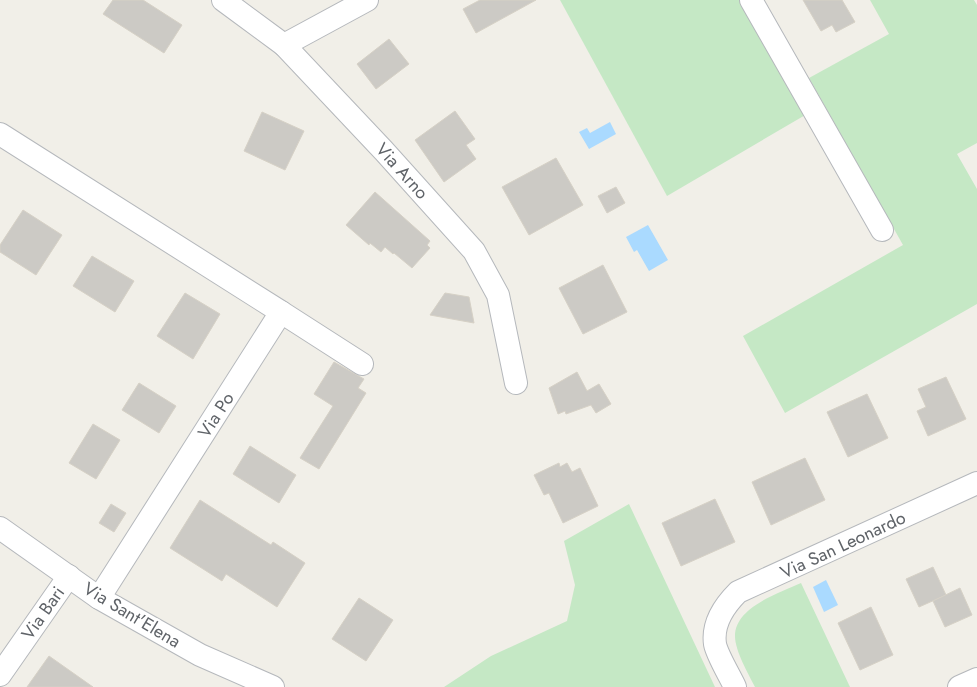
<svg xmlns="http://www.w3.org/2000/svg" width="977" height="687" viewBox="0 0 977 687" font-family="Jost,sans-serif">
  <rect width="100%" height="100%" fill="#f1efe8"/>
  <!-- green -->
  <g fill="#c5e8c5">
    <polygon points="560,0 741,0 807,114 667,196"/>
    <polygon points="870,0 974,0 977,5 977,143 957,154 977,189 977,304 785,413 743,336 903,245 809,78 889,34"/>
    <polygon points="629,504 715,687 444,687 491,656 567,621 575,585 564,541"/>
    <path d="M801 583 850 687H755C748 673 735 651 735 636 735 607 779 593 801 583Z"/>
  </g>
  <!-- water -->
  <g fill="#aadaff">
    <polygon points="610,122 616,134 589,149 579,132 587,128 590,133"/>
    <polygon points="648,225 668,260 649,271 637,250 634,252 626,237"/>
    <polygon points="826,580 838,605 824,612 813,587"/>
  </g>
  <!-- building -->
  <g fill="#cccac5" stroke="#d6d1c6">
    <polygon points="113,0 143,0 182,25 164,53 103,14"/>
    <polygon points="480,0 536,0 476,33 463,9"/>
    <polygon points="803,0 842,0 855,22 836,32 832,25 821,31"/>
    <polygon points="389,39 409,64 376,89 357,64"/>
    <polygon points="455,111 475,139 466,145 476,159 444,182 415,140"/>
    <polygon points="262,112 304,131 285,170 244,151"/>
    <polygon points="556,158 583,205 529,235 502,187"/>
    <polygon points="616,187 625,203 607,213 598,196"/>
    <polygon points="375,192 430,241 427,245 430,248 412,268 394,253 393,254 385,247 381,252 370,243 369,245 346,225"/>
    <polygon points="23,210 62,235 36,275 0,252 0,245"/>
    <polygon points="92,256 134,281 115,312 73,286"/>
    <polygon points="603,265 627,312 583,334 559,288"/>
    <polygon points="185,293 220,314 193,359 157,336"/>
    <polygon points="445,293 469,297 474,323 430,315"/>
    <polygon points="334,362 364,379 358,388 366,393 319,469 300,458 333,406 314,394"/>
    <polygon points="577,372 587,391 599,384 611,404 596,413 591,405 566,414 565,411 558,414 549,388"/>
    <polygon points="946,377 966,419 928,436 917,411 926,407 918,389"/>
    <polygon points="139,383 176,406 159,433 122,410"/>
    <polygon points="867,394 888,438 848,457 827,412"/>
    <polygon points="93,424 120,440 96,479 69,463"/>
    <polygon points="250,446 296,475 279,503 233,474"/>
    <polygon points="805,458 825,500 771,525 752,482"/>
    <polygon points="559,463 560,467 567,463 572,472 580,468 598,506 563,523 549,493 544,495 534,475"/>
    <polygon points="715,499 735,542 681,566 662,523"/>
    <polygon points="200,500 271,545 273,542 305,563 277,607 226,574 222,581 170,548"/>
    <polygon points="111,504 126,513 114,532 99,523"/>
    <polygon points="933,567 946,595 919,607 906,579"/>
    <polygon points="960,588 972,615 945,627 933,601"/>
    <polygon points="359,598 393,620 366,661 332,639"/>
    <polygon points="871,607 893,655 860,670 838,623"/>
    <polygon points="49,656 93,687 27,687"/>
  </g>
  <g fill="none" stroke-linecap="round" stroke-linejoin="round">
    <defs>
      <g id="street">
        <polyline points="223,0 284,45 384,151 474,251 498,295 516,383"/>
        <polyline points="751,0 882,230"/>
        <polyline points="284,45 367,0"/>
        <polyline points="0,134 281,312"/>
        <polyline points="0,528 99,598 200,655 273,687"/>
        <polyline points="99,598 281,312 362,364"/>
        <polyline points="0,675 69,576"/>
        <path d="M735 687C730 676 717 655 715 644 712 623 724 606 738 592L977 483"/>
        <polyline points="959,687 977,679"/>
      </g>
    </defs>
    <!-- street casing -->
    <use href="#street" stroke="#b5b8bc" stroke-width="24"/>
    <!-- street -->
    <use href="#street" stroke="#fff" stroke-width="22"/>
  </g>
  <g text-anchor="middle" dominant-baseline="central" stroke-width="4.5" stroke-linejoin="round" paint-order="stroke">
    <!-- street labels -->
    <g font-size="18" fill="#5f6368" stroke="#fff">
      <text transform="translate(402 171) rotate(48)">Via Arno</text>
      <text transform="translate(216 415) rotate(-57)">Via Po</text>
      <text transform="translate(843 545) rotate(-25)">Via San Leonardo</text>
      <text transform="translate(43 613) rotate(-55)">Via Bari</text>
      <text transform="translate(132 615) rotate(31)">Via Sant'Elena</text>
    </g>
  </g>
</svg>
